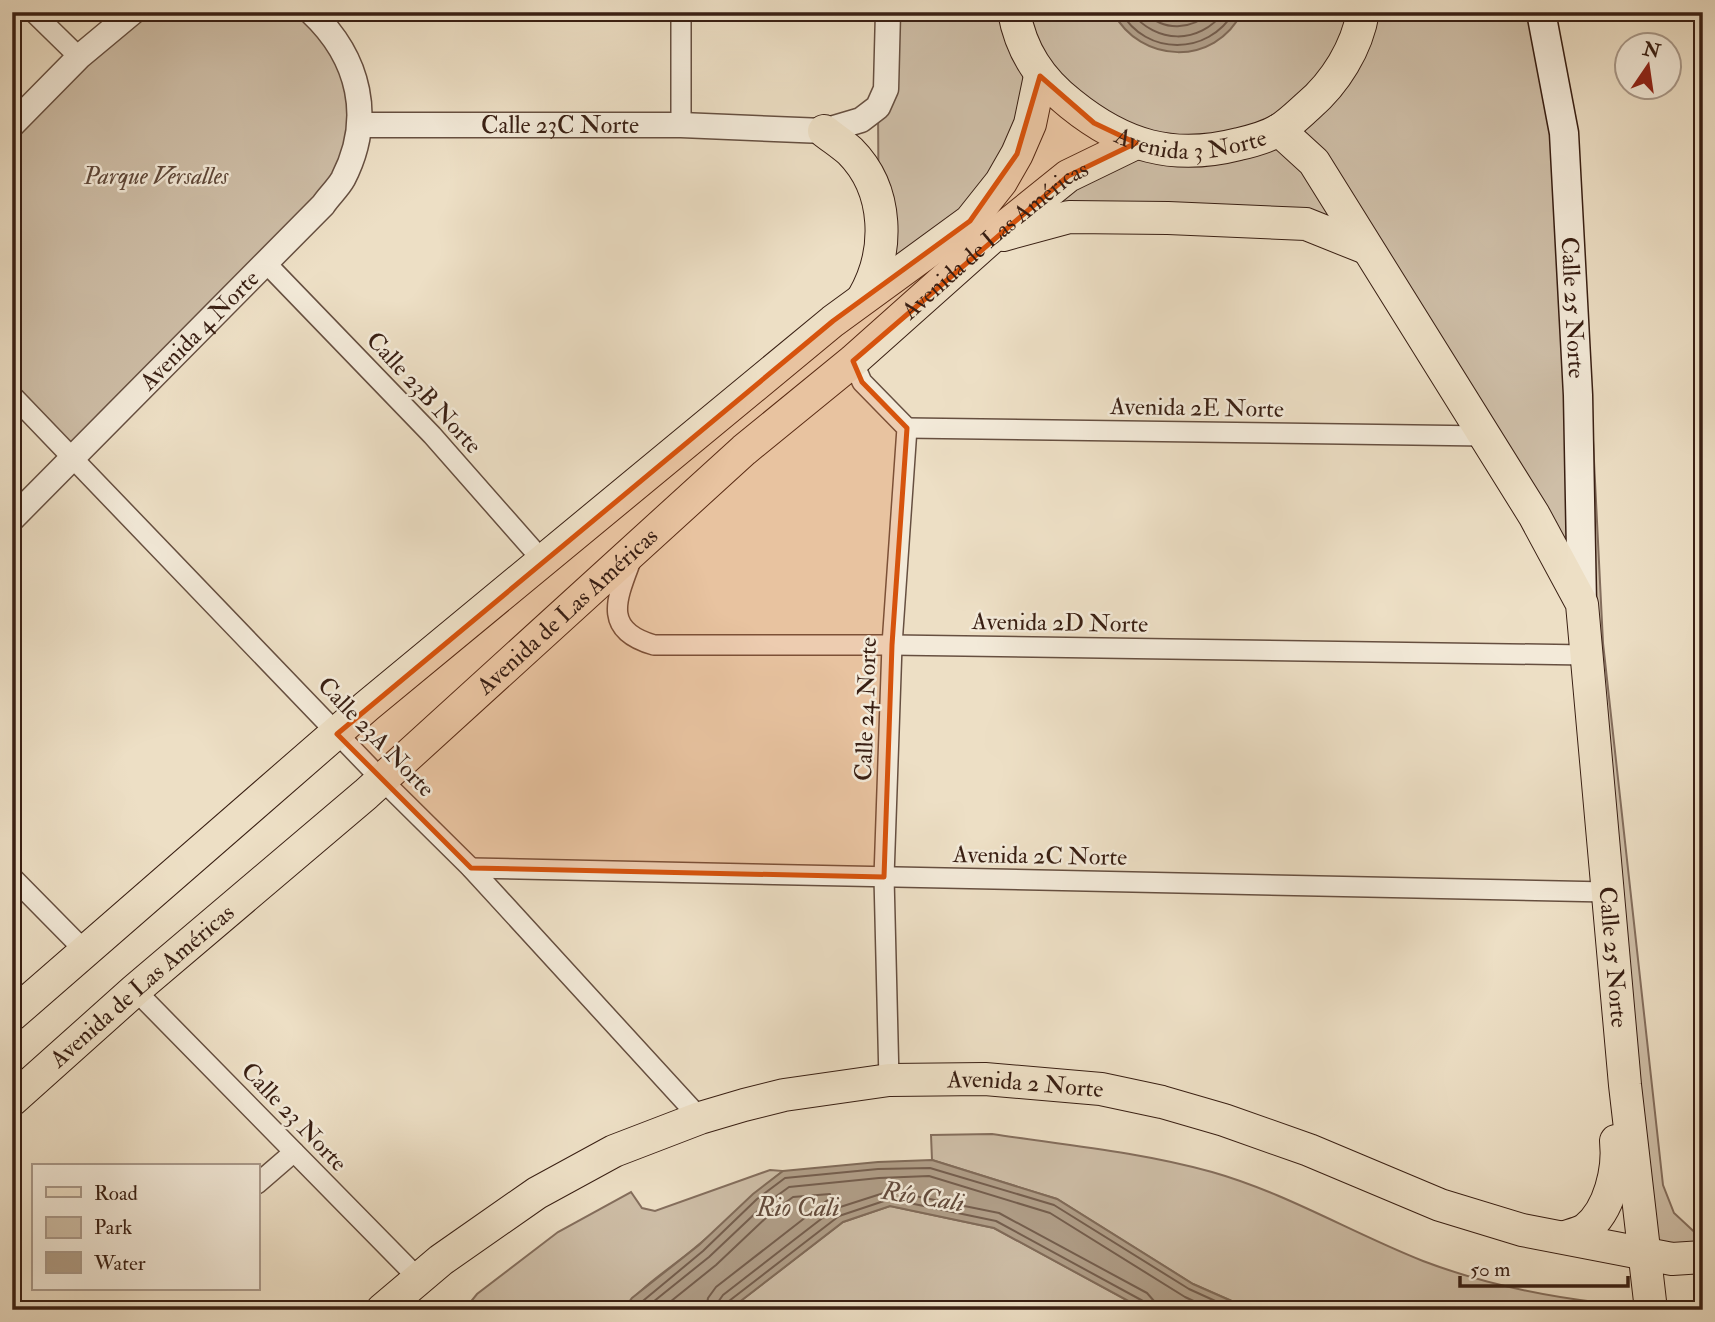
<svg xmlns="http://www.w3.org/2000/svg" width="1715" height="1322" viewBox="0 0 1715 1322" font-family="'IM FELL Double Pica',serif">
  <rect width="100%" height="100%" fill="#eddfc5"/>
  <filter id="stains"><feTurbulence type="fractalNoise" baseFrequency=".00286" numOctaves="4"/><feColorMatrix values="0 0 0 0 .2 0 0 0 0 .09 0 0 0 0 .02 0 0 0 .5 -.17"/></filter>
  <radialGradient id="worn" r=".72"><stop offset=".6" stop-color="#630" stop-opacity="0"/><stop offset="1" stop-color="#630" stop-opacity=".3"/></radialGradient>
  <!-- green -->
  <g fill="#cebea7" stroke="#846e5d" stroke-width="2">
    <polygon points="133,12 311,12 349,64 351,160 74,457 12,395 12,125"/>
    <polygon points="888,12 1541,12 1585,278 1603,643 1663,1185 1674,1213 1703,1240 1703,1257 1643,1255 1582,604 1366,248 1168,218 991,238 1135,143 1041,77 1001,182 871,284 879,264 878,107"/>
    <path d="M992 1134C1066 1145 1140 1152 1212 1172 1286 1193 1352 1233 1423 1261 1481 1283 1542 1296 1603 1303V1310H1252L1193 1284 1057 1199 932 1160 931 1135Z"/>
    <path d="M770 1170 783 1171C753 1194 727 1222 697 1246 673 1267 643 1284 623 1310H464L477 1294 558 1232 631 1192 642 1208 655 1211Z"/>
    <polygon points="890,1206 994,1228 1145,1310 729,1310 843,1222"/>
  </g>
  <!-- water -->
  <g fill="#b09e88" stroke="#806b59" stroke-width="2">
    <path d="M1113 12H1242C1215 67 1140 64 1113 12Z"/>
    <polygon points="932,1160 1057,1199 1193,1284 1252,1310 1145,1310 994,1228 890,1206 843,1222 729,1310 623,1310 632,1298 699,1245 753,1194 783,1171 878,1162"/>
  </g>
  <g fill="none" stroke-linecap="round" stroke-linejoin="round">
    <!-- shore -->
    <g stroke="#745e4e" stroke-width="2">
      <path d="M1121 12C1146 56 1208 56 1234 12"/>
      <path d="M1131 12C1156 44 1199 45 1224 12"/>
      <path d="M1145 12C1164 32 1191 30 1211 12"/>
      <polyline points="632,1310 703,1251 757,1199 785,1178 878,1169 930,1168 1054,1205 1189,1289 1235,1310"/>
      <polyline points="643,1310 709,1257 763,1206 789,1187 879,1178 929,1176 1050,1213 1185,1297 1213,1310"/>
      <polyline points="660,1310 716,1265 770,1214 793,1197 830,1194 829,1199 716,1287 708,1298 706,1310"/>
      <polyline points="717,1310 718,1302 723,1295 834,1209 890,1191 999,1213 1147,1293 1154,1301 1155,1310"/>
      <polyline points="726,1310 729,1301 839,1216 890,1199 996,1221 1143,1301 1147,1310"/>
    </g>
    <defs>
      <g id="minor">
        <polyline points="33,12 79,57"/>
        <polyline points="681,125 681,12"/>
        <polyline points="265,262 432,435 543,561"/>
        <polyline points="853,361 862,382 907,428 892,645 884,877 889,1080"/>
        <polyline points="12,395 381,779 471,868 700,1118"/>
        <polyline points="907,428 1485,436"/>
        <path d="M632 558C617 598 601 630 654 645H892L1586 655"/>
        <polyline points="471,868 1607,892"/>
        <polyline points="12,877 85,951"/>
        <polyline points="135,990 418,1278"/>
        <polyline points="257,1184 294,1152"/>
      </g>
      <g id="tertiary">
        <polyline points="12,125 79,57 133,12"/>
        <path id="s1" d="M360 125H681L824 131 861 120 878 107 886 89 888 12"/>
        <path id="s2" d="M12 519 323 205C329 196 338 188 343 179 374 119 360 58 311 12"/>
      </g>
      <g id="secondary">
        <path id="s3" d="M1541 12 1564 133 1578 395 1582 604"/>
      </g>
      <g id="primary">
        <path id="s4" d="M1014 12C1021 51 1040 80 1071 104 1123 146 1173 161 1239 144 1252 141 1267 137 1279 130 1289 124 1299 114 1308 106 1335 83 1357 48 1363 12"/>
        <path id="s5" d="M1279 130 1314 162 1534 515 1582 604 1625 1085 1651 1310"/>
        <path d="M824 131C833 138 842 144 850 151 889 190 890 252 863 298"/>
        <polyline points="1003,235 1069,217 1168,218 1306,224 1366,248"/>
        <polyline points="12,1015 367,706 833,321 970,221 1001,182 1017,154 1030,124 1040,76"/>
        <path id="s6" d="M12 1100 135 990 366 794 744 450 853 361 991 238 1068 176 1136 143"/>
        <path d="M1565 1237C1571 1235 1580 1233 1586 1229 1610 1210 1619 1169 1616 1141"/>
        <path id="s7" d="M382 1310 441 1260 537 1193 614 1151 700 1118 744 1105 784 1095 889 1080 985 1079 1101 1089 1162 1102 1224 1120 1309 1150 1440 1205 1522 1230 1672 1259 1703 1257"/>
      </g>
    </defs>
    <!-- minor casing -->
    <use href="#minor" stroke="#664f40" stroke-width="22"/>
    <!-- tertiary casing -->
    <use href="#tertiary" stroke="#664f40" stroke-width="27"/>
    <!-- secondary casing -->
    <use href="#secondary" stroke="#391f13" stroke-width="31"/>
    <!-- primary casing -->
    <use href="#primary" stroke="#391f13" stroke-width="34"/>
    <!-- minor -->
    <use href="#minor" stroke="#f3ead9" stroke-width="19"/>
    <!-- tertiary -->
    <use href="#tertiary" stroke="#f3ead9" stroke-width="24"/>
    <!-- secondary -->
    <use href="#secondary" stroke="#f3ead9" stroke-width="28"/>
    <!-- primary -->
    <use href="#primary" stroke="#eddfc5" stroke-width="32"/>
    <!-- rail -->
    <polyline stroke="#391f13" stroke-width="5" stroke-dasharray="12 12" stroke-linecap="butt" points="1697,12 1700,56"/>
  </g>
  <!-- marked area -->
  <path fill="#d6530d" fill-opacity="0.2" stroke="#d6530d" stroke-width="5" stroke-linejoin="round" d="M1040 76 1094 123 1136 143 1068 176 853 361 862 382 907 428 892 645 884 877 471 868 337 734 833 321 970 221 1017 154Z"/>
  <g text-anchor="middle" dominant-baseline="central" stroke-width="5" stroke-linejoin="round" paint-order="stroke">
    <!-- street labels -->
    <g font-size="24" fill="#391f13" stroke="#f3ead9">
      <text stroke="none"><textPath href="#s1" startOffset="200">Calle 23C Norte</textPath></text>
      <text stroke="none"><textPath href="#s4" startOffset="242">Avenida 3 Norte</textPath></text>
      <text stroke="none"><textPath href="#s6" startOffset="1307">Avenida de Las Américas</textPath></text>
      <text stroke="none"><textPath href="#s3" startOffset="298">Calle 25 Norte</textPath></text>
      <text stroke="none"><textPath href="#s2" startOffset="266">Avenida 4 Norte</textPath></text>
      <text transform="translate(424 393) rotate(47)">Calle 23B Norte</text>
      <text transform="translate(1197 408) rotate(1)">Avenida 2E Norte</text>
      <text stroke="none"><textPath href="#s6" startOffset="740">Avenida de Las Américas</textPath></text>
      <text transform="translate(1060 623) rotate(1)">Avenida 2D Norte</text>
      <text transform="translate(866 709) rotate(-88)">Calle 24 Norte</text>
      <text transform="translate(376 737) rotate(46)">Calle 23A Norte</text>
      <text transform="translate(1040 856) rotate(1)">Avenida 2C Norte</text>
      <text stroke="none"><textPath href="#s5" startOffset="919">Calle 25 Norte</textPath></text>
      <text stroke="none"><textPath href="#s6" startOffset="173">Avenida de Las Américas</textPath></text>
      <text stroke="none"><textPath href="#s7" startOffset="704">Avenida 2 Norte</textPath></text>
      <text transform="translate(294 1117) rotate(46)">Calle 23 Norte</text>
    </g>
    <!-- park labels -->
    <g font-size="24" font-style="italic" fill="#5e4738" stroke="#f3ead9">
      <text x="156" y="176">Parque Versalles</text>
    </g>
    <!-- water labels -->
    <g font-size="26" font-style="italic" fill="#634b3c" stroke="#f3ead9">
      <text transform="translate(923 1197) rotate(9)">Río Cali</text>
      <text x="798" y="1208">Rio Cali</text>
    </g>
  </g>
  <!-- margin -->
  <rect width="1715" height="1322" fill="none" stroke="#eddfc5" stroke-width="42"/>
  <rect x="14" y="14" width="1687" height="1294" fill="none" stroke="#391f13" stroke-width="3.5"/>
  <rect x="21" y="21" width="1673" height="1280" fill="none" stroke="#391f13" stroke-width="2"/>
  <!-- legend -->
  <rect x="32" y="1164" width="228" height="126" fill="#f3ead9" stroke="#a9998a" stroke-width="2"/>
  <rect x="46" y="1187" width="35" height="10" fill="#eddfc5" stroke="#a9998a" stroke-width="2"/>
  <text x="94" y="1200" font-size="21" fill="#391f13">Road</text>
  <rect x="46" y="1217" width="35" height="21" fill="#cebea7" stroke="#a9998a" stroke-width="2"/>
  <text x="94" y="1234" font-size="21" fill="#391f13">Park</text>
  <rect x="46" y="1252" width="35" height="21" fill="#b09e88" stroke="#a9998a" stroke-width="2"/>
  <text x="94" y="1270" font-size="21" fill="#391f13">Water</text>
  <!-- north arrow -->
  <g transform="translate(1648 66) rotate(13)"><circle r="33" fill="#f3ead9" stroke="#a9998a" stroke-width="2"/>
  <path d="M0-5L12 26L0 18L-12 26Z" fill="#8f2418"/>
  <text y="-10" font-size="19" font-weight="bold" text-anchor="middle" fill="#391f13">N</text>
  </g>
  <!-- scale -->
  <path d="M1460 1276v10h168v-10" fill="none" stroke="#391f13" stroke-width="3.5"/>
  <text x="1470" y="1276" font-size="21" fill="#391f13" stroke="#f3ead9" stroke-width="5" paint-order="stroke">50 m</text>
  <rect width="100%" height="100%" filter="url(#stains)"/>
  <rect width="100%" height="100%" fill="url(#worn)"/>
</svg>
